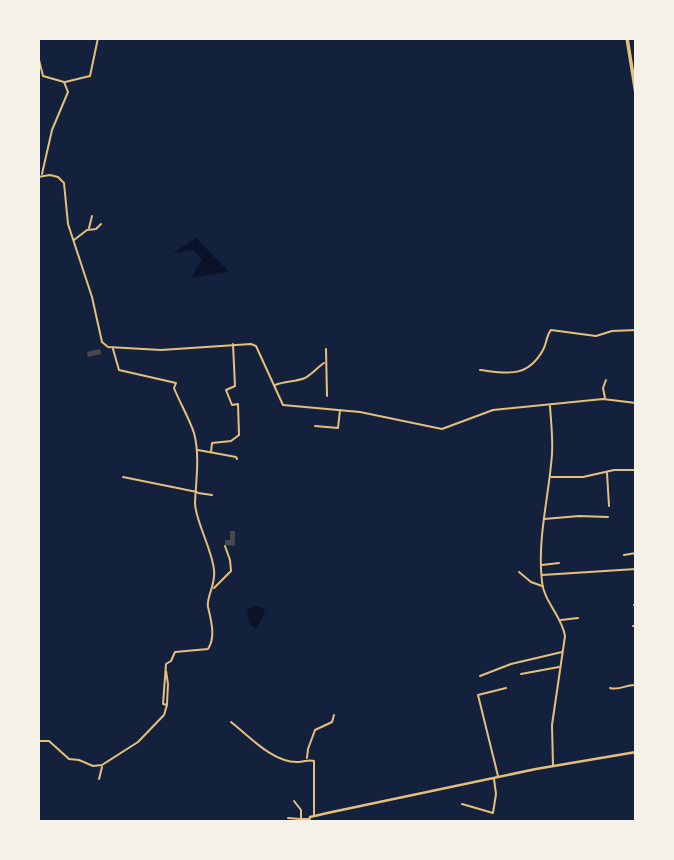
<svg xmlns="http://www.w3.org/2000/svg" width="674" height="860" viewBox="0 0 674 860" font-family="'Source Serif 4',serif">
  <rect width="100%" height="100%" fill="#14213d"/>
  <!-- water -->
  <g fill="#0b132b">
    <polygon points="196,238 229,272 191,278 202,259 193,250 173,253"/>
    <polygon points="258,606 264,608 265,612 256,629 250,625 247,609"/>
  </g>
  <!-- building -->
  <g fill="#48494c">
    <polygon points="100,349 101,354 88,357 87,352"/>
    <polygon points="230,531 235,531 235,546 225,545 225,540 230,540"/>
  </g>
  <g fill="none" stroke-linecap="round" stroke-linejoin="round">
    <!-- minor -->
    <g stroke="#e5c07b" stroke-width="2">
      <polyline points="38,41 38,50"/>
      <polyline points="38,56 43,76 64,82 68,92 52,130 42,174"/>
      <polyline points="65,82 90,76 98,38"/>
      <polyline points="38,177 50,175 58,177 64,183 68,224 92,297 102,342 108,347 161,350 251,344 256,346 283,405 360,412 442,429 493,410 603,399 636,403"/>
      <polyline points="89,228 92,216"/>
      <polyline points="74,240 87,230 96,229 101,224"/>
      <polyline points="326,349 327,396"/>
      <path d="M480 370C506 373 527 379 543 350 547 343 546 336 551 330L596 336 612 331 636 330"/>
      <path d="M275 385C285 381 295 382 305 378 312 374 318 367 324 363"/>
      <polyline points="605,398 603,388 606,380"/>
      <path d="M550 406C551 422 553 438 552 454 549 497 537 538 542 582 544 602 562 616 565 636L552 725 553 766"/>
      <polyline points="315,426 338,428 340,410"/>
      <polyline points="198,450 236,457 237,459"/>
      <polyline points="211,452 212,443 231,441 239,435 238,404 232,405 226,390 235,386 233,344"/>
      <polyline points="607,473 609,506"/>
      <polyline points="123,477 197,492"/>
      <polyline points="551,477 583,477 614,470 636,470"/>
      <polyline points="198,493 212,495"/>
      <polyline points="544,519 579,516 608,517"/>
      <polyline points="624,555 636,553"/>
      <polyline points="542,565 559,563"/>
      <polyline points="519,572 531,582 542,586"/>
      <polyline points="542,575 636,569"/>
      <polyline points="214,588 231,571 230,560 225,546"/>
      <polyline points="634,605 636,605"/>
      <polyline points="561,620 578,618"/>
      <polyline points="633,626 636,626"/>
      <polyline points="166,671 168,684 167,704"/>
      <polyline points="521,674 559,667"/>
      <polyline points="480,676 511,664 562,652"/>
      <path d="M610 688C620 691 626 684 636 685"/>
      <path d="M231 722C249 736 273 763 298 762 305 762 308 759 314 761V815"/>
      <path d="M38 741H49L69 759 79 760 93 766 102 765 138 742 164 715 167 705 163 704 166 664 171 661 175 652 208 649C216 637 211 620 208 607 206 597 216 585 214 570 212 549 195 520 195 503 196 480 200 455 194 433 189 418 180 403 174 388L176 383 119 370 113 349"/>
      <polyline points="307,758 308,749 315,730 332,722 334,715"/>
      <polyline points="498,776 478,695 506,688"/>
      <polyline points="99,779 102,767"/>
      <polyline points="294,801 301,810 301,819 308,819"/>
      <polyline points="462,804 493,813 496,794 494,779"/>
      <polyline points="288,818 300,819"/>
    </g>
    <!-- tertiary -->
    <polyline stroke="#e5c07b" stroke-width="2.5" points="309,822 310,817 332,812 536,769 636,752"/>
    <!-- primary -->
    <polyline stroke="#e5c07b" stroke-width="3.5" points="627,38 636,94"/>
  </g>
  <!-- border -->
  <rect width="674" height="860" fill="none" stroke="#f6f1e7" stroke-width="80"/>
</svg>
